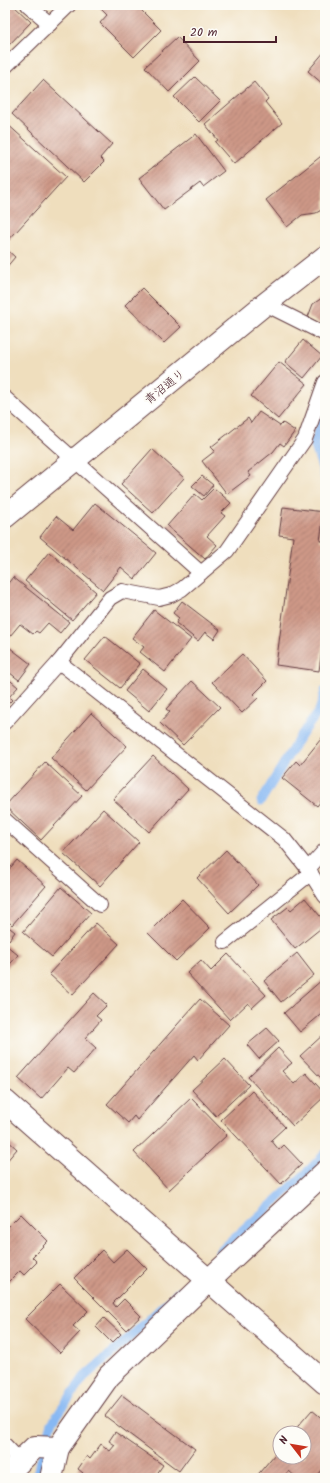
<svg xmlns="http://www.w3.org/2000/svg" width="330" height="1483" viewBox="0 0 330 1483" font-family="Kalam,'Klee One',sans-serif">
  <defs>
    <pattern id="building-hatch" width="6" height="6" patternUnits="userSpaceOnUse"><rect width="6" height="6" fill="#ce9887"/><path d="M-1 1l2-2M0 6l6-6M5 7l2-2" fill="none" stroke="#a97b6f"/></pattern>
  </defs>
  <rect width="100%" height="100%" fill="#fdfcf7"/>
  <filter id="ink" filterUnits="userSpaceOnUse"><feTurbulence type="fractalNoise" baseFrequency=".025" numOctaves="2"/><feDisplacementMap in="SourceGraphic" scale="8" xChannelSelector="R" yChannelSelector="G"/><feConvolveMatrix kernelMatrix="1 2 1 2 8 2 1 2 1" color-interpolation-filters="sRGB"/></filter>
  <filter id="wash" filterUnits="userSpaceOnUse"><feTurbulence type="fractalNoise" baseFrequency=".012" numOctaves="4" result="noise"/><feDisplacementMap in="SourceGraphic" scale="16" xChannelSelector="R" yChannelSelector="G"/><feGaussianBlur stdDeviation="0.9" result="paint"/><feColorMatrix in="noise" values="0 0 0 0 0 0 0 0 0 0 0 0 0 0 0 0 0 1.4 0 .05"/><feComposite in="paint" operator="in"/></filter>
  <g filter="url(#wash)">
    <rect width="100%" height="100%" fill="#efdebd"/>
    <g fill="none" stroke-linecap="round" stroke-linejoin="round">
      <!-- stream -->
      <g stroke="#87b8f3" stroke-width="9">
        <polyline points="325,413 314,443 325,477"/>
        <polyline points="261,801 299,738 319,711 325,691"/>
        <polyline points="219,1252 301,1178 325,1154"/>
        <polyline points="38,1478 39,1467 52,1423 84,1377 129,1338 179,1291"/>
      </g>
    </g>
    <g id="blocks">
      <!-- building -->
      <g fill="url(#building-hatch)">
        <polygon points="5,5 13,5 31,22 6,48 5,47"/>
        <polygon points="97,5 136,5 161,30 134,57 100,23 107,15"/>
        <polygon points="177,37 200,61 169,92 145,67"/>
        <polygon points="325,51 325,86 308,71"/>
        <polygon points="195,77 220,101 199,122 174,97"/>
        <polygon points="43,80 112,144 100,158 104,162 84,182 12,114"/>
        <polygon points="254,82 268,99 265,102 282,123 234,164 215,142 218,140 205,124"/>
        <polygon points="5,122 66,177 5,244"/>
        <polygon points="196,134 224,171 203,187 200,183 164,210 139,178"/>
        <polygon points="325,153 325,208 316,213 302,215 287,227 266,200"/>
        <polygon points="5,248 15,257 5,269"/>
        <polygon points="142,288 181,327 164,343 125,305"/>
        <polygon points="325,296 325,326 308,317 313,304"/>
        <polygon points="303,340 322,356 304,378 285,362"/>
        <polygon points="279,362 307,384 278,419 251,396"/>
        <polygon points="259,412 280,426 283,423 295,431 284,446 280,443 273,452 248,472 251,476 227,494 202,461 215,451 211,447 248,418 251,423"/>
        <polygon points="152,449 184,478 153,513 121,484"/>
        <polygon points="202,476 213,485 204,496 192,486"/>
        <polygon points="214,488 231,503 221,513 225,516 207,536 217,545 205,559 167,526 195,494 202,500"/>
        <polygon points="95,503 156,553 135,579 121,567 103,590 40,537 56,516 73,530"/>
        <polygon points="283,507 324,512 320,541 325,541 325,627 319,671 276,665 293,537 279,535"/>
        <polygon points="49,552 96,592 72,620 25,581"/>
        <polygon points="13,577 69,622 60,633 48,623 39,633 36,631 33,634 20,624 5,642 5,587"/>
        <polygon points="182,601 220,630 214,639 205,632 198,641 176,623 179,618 173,613"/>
        <polygon points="154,610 191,639 165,672 140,652 144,647 132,638"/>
        <polygon points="105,636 140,664 120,688 85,660"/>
        <polygon points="5,644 31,664 19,680 5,669"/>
        <polygon points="242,654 267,681 254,694 258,698 242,713 212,682"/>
        <polygon points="143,669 167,689 149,711 125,691"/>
        <polygon points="5,676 18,687 9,697 12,700 5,707"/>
        <polygon points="192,681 220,707 183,745 160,723 170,712 166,709"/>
        <polygon points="91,713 127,746 86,790 51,758"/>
        <polygon points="325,734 325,796 317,806 282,778 296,761 300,765"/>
        <polygon points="153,756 188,789 149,832 113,799"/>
        <polygon points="45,762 82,796 41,840 5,806"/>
        <polygon points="103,809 139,842 100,886 63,853"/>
        <polygon points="226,850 258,885 229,913 197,878"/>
        <polygon points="17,860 46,886 12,925 5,918 5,874"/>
        <polygon points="61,887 91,913 52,957 23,932"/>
        <polygon points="305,898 325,922 325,925 295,949 271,920 288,907 291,910"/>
        <polygon points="182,899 210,928 176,961 148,933"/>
        <polygon points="96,923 119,944 72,995 49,974"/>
        <polygon points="5,924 15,932 9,940 5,936"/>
        <polygon points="5,944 18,955 5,970"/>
        <polygon points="297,953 314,975 281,1002 264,981"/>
        <polygon points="228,954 266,995 252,1008 248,1003 230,1020 187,973 201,960 211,971"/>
        <polygon points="323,979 325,981 325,1011 300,1032 284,1013"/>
        <polygon points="94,993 107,1005 96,1016 101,1020 85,1038 96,1048 74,1073 68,1068 41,1099 18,1078"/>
        <polygon points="200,999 229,1025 198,1060 194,1055 137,1120 134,1116 128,1123 107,1104"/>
        <polygon points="267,1028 279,1041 259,1059 247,1045"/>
        <polygon points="325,1033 325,1076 322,1079 300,1056"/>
        <polygon points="278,1048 292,1063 282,1071 294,1084 306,1073 325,1094 325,1096 293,1126 248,1077"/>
        <polygon points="225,1059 249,1085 216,1116 192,1090"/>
        <polygon points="252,1091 285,1127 271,1140 279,1150 284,1145 302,1164 281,1184 221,1120"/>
        <polygon points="191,1098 227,1135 169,1190 134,1152"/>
        <polygon points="5,1138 17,1149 5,1163"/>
        <polygon points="21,1214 48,1241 32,1257 37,1262 24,1275 20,1271 5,1286 5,1230"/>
        <polygon points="127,1249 147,1269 113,1303 116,1307 124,1299 141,1316 126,1330 74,1278 102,1250 113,1262"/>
        <polygon points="60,1284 88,1311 73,1326 80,1332 60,1353 25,1319"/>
        <polygon points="104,1318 121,1334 112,1343 96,1327"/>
        <polygon points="122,1395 195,1449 179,1471 105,1416"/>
        <polygon points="312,1410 325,1421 325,1467 315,1478 297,1478 289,1471 284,1478 255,1478 280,1448 280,1457 304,1457 304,1433 292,1433"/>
        <polygon points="115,1432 163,1465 154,1478 80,1478 83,1473 78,1469 87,1456 90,1459 101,1444 110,1451 115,1445 109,1441"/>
      </g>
    </g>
  </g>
  <g filter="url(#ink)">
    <use href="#blocks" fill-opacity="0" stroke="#633c41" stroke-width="1"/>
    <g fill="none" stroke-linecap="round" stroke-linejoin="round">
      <defs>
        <g id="lane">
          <polyline points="28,5 50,24"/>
          <polyline points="5,67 69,5"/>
          <polyline points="265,304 325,334"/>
          <polyline points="5,398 201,573"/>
          <polyline points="59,662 110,598 122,591 159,598 171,595 182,589 227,551 305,439 325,382"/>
          <polyline points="5,722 59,662 284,839 308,869 325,896"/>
          <polyline points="5,820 100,905"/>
          <polyline points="308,869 325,850"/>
          <polyline points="225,942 311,873"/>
          <polyline points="5,1445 20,1461"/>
        </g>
        <g id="street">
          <polyline points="5,1476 35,1447 58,1448 109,1376 209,1280 325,1172"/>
          <polyline points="51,1478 58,1448"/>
        </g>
        <g id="secondary">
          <polyline points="5,517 265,304 325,257"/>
          <polyline points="5,1101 325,1383"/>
        </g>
      </defs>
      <!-- lane casing -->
      <use href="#lane" stroke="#633c41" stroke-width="16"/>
      <!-- street casing -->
      <use href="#street" stroke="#633c41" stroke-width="24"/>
      <!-- secondary casing -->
      <use href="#secondary" stroke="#633c41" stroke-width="24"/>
      <!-- lane -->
      <use href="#lane" stroke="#fff" stroke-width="14"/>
      <!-- street -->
      <use href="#street" stroke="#fff" stroke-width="22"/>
      <!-- secondary -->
      <use href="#secondary" stroke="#fff" stroke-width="22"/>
    </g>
  </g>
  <g text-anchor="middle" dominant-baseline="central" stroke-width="4" stroke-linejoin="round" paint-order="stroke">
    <!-- street labels -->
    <g font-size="12" fill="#4a1f2b" stroke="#fdfcf7">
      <text transform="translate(165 387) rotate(-39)">青沼通り</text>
    </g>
  </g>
  <!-- margin -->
  <rect width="330" height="1483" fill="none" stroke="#fdfcf7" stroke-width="20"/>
  <!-- north arrow -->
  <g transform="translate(292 1445) rotate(301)"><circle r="19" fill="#fdfcf7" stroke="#b5a4a5"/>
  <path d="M0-3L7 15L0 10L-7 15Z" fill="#c8321e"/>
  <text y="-6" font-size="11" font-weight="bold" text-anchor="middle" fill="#4a1f2b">N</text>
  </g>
  <!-- scale -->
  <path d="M184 36v6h92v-6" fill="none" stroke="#4a1f2b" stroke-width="2"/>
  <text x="190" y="36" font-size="12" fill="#4a1f2b" stroke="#fdfcf7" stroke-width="3" paint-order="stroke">20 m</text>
</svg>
